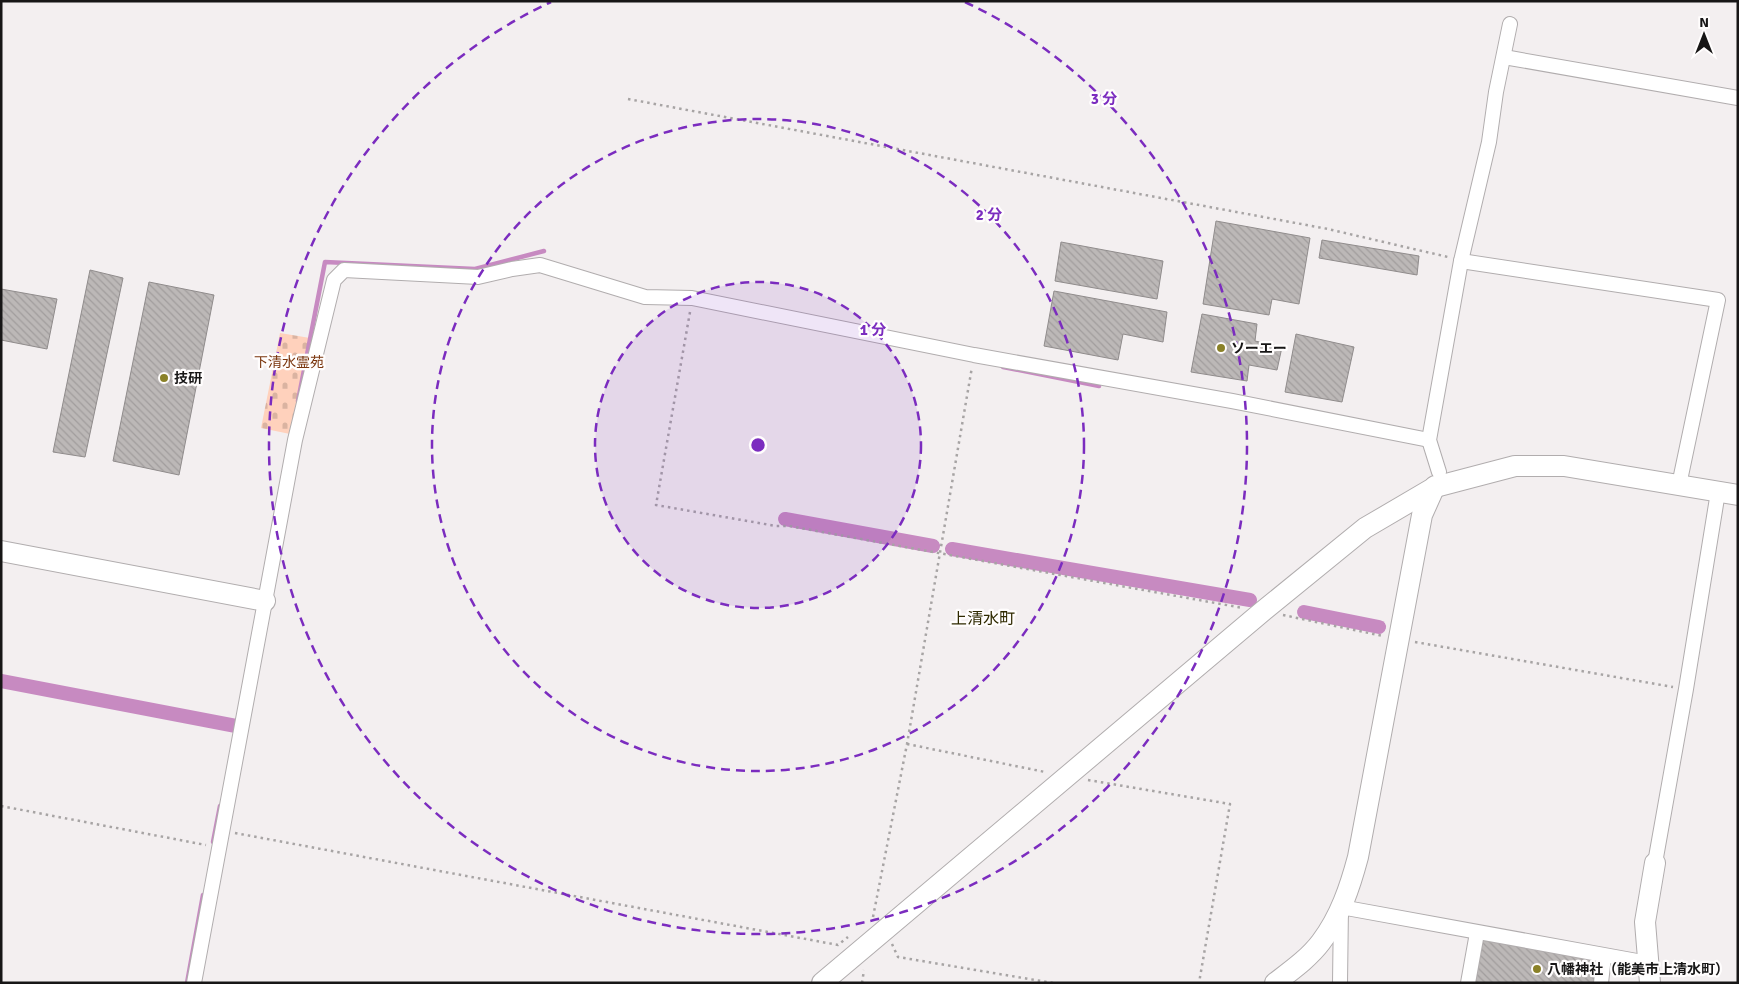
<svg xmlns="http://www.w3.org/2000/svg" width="1739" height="984" viewBox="0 0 1739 984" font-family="Signika,'Noto Sans JP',sans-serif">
  <defs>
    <pattern id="cemetery-stones" width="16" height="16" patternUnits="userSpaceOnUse" patternTransform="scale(1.25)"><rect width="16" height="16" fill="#ffd1bc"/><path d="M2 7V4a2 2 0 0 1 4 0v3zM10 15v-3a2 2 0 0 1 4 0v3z" fill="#dab3a1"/></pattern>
    <pattern id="building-back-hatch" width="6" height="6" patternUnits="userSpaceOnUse" patternTransform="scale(1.25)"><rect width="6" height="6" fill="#bcb8b7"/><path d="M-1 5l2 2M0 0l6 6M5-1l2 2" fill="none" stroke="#a19d9d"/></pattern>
  </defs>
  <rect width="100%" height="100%" fill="#f3eff0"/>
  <!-- cemetery -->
  <polygon fill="url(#cemetery-stones)" points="280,333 310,338 290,434 261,428"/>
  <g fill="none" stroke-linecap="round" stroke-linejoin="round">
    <!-- stream -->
    <g stroke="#c78ac1" stroke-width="4.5">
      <polyline points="1003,367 1099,386"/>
      <polyline points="298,401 325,262 475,269 544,251"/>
      <polyline points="213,842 220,806"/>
      <polyline points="187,983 203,895"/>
    </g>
    <!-- canal -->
    <g stroke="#c78ac1" stroke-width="14">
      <polyline points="785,519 933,546"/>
      <polyline points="952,549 1250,600"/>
      <polyline points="1304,612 1379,627"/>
      <polyline points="1,681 236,726"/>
    </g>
  </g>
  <!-- building -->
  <g fill="url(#building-back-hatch)" stroke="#908c8c">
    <polygon points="1216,221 1310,238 1299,304 1272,299 1269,315 1203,304"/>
    <polygon points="1322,240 1419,256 1417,275 1319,258"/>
    <polygon points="1061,242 1163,261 1157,299 1055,281"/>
    <polygon points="90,270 123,278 85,457 53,452"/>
    <polygon points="149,282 214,295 179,475 113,461"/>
    <polygon points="1,289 57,299 47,349 1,340"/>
    <polygon points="1054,291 1167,312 1163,342 1123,334 1118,360 1044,346"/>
    <polygon points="1202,314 1257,324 1255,341 1282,347 1277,370 1249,365 1247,381 1191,372"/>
    <polygon points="1296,334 1354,347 1342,402 1285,392"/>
    <polygon points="1477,933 1604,956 1601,983 1468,983"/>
  </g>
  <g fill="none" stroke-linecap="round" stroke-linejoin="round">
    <defs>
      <g id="street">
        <polyline points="1504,57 1738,98"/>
        <polyline points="1461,261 1718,300 1679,485"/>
        <polyline points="1439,472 1429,440 1461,261 1489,142 1496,92 1510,24"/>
        <polyline points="1655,863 1686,689 1718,492"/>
        <polyline points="194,983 295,440 334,280 344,270 478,277 512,269 540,265 645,297 692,298 974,355 1232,401 1429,440"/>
        <polyline points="1340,983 1341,907 1648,963"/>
        <polyline points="1468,983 1477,933"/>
        <polyline points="1601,983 1604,956"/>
      </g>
      <g id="secondary">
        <polyline points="1,551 265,601"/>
        <polyline points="822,983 1263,611 1365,528 1435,487 1515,466 1564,466 1738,495"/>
        <path d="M1275 983C1292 970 1309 958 1321 942 1340 917 1350 887 1358 857L1422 515 1435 486"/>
        <polyline points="1650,983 1645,922 1655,863"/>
      </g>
    </defs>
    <!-- street casing -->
    <use href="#street" stroke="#b1adae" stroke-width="16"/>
    <!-- secondary casing -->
    <use href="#secondary" stroke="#b1adae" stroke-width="22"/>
    <!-- path -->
    <g stroke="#a7a4a4" stroke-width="2.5" stroke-dasharray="2.5 4" stroke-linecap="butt">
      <polyline points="628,99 1328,229 1448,257"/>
      <polyline points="690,312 656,505 776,526 789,526 1243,608"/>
      <polyline points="1283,615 1383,636"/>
      <polyline points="1415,642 1673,687"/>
      <polyline points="907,744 1045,772"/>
      <polyline points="1088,780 1230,804 1199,983"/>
      <polyline points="1,806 206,845"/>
      <polyline points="235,833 838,945 848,937"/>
      <polyline points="873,917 907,744 972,367"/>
      <polyline points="892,944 898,957 1053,983"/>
      <polyline points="862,983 864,970"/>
    </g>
    <!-- street -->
    <use href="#street" stroke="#fff" stroke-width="14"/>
    <!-- secondary -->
    <use href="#secondary" stroke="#fff" stroke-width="20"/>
  </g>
  <!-- distance rings -->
  <circle cx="758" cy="445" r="163" fill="#7b2cbf" fill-opacity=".12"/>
  <g fill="none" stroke="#7b2cbf" stroke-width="2.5" stroke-dasharray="9 6">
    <circle cx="758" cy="445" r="163"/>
    <circle cx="758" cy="445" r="326"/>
    <path d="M965 2A489 489 0 1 1 551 2"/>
  </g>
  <!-- markers -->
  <g fill="#8a8128" stroke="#fffdfd" stroke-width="2">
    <circle cx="1221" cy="348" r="5"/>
    <circle cx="164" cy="378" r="5"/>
    <circle cx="1537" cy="969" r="5"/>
  </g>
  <g text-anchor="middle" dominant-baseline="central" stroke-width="4.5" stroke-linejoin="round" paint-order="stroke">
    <!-- poi labels -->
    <g font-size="14" font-weight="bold" fill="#171616" stroke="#fffdfd" text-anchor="start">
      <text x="1231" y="348">ソーエー</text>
      <text x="174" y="378">技研</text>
      <text x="1547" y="969">八幡神社（能美市上清水町）</text>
    </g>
    <!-- park labels -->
    <g font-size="14" fill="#7a350d" stroke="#fffdfd">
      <text x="289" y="362">下清水霊苑</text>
    </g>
    <!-- quarter labels -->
    <g font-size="16" fill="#2f2a00" stroke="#fffdfd">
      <text x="983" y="619">上清水町</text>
    </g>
  </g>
  <circle cx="758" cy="445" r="8" fill="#7b2cbf" stroke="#fffdfd" stroke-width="2.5"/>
  <g font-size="15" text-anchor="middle" font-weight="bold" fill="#7b2cbf" stroke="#fffdfd" stroke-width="4.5" stroke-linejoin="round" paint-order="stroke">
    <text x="1104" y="104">3 分</text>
    <text x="989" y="220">2 分</text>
    <text x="873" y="335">1 分</text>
  </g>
  <!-- border -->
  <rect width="1739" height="984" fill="none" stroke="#171616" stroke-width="5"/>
  <!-- north arrow -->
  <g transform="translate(1704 35)" stroke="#fffdfd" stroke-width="4" paint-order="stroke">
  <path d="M0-4L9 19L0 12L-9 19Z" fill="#171616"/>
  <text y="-8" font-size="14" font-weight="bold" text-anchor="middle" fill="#171616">N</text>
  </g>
</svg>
